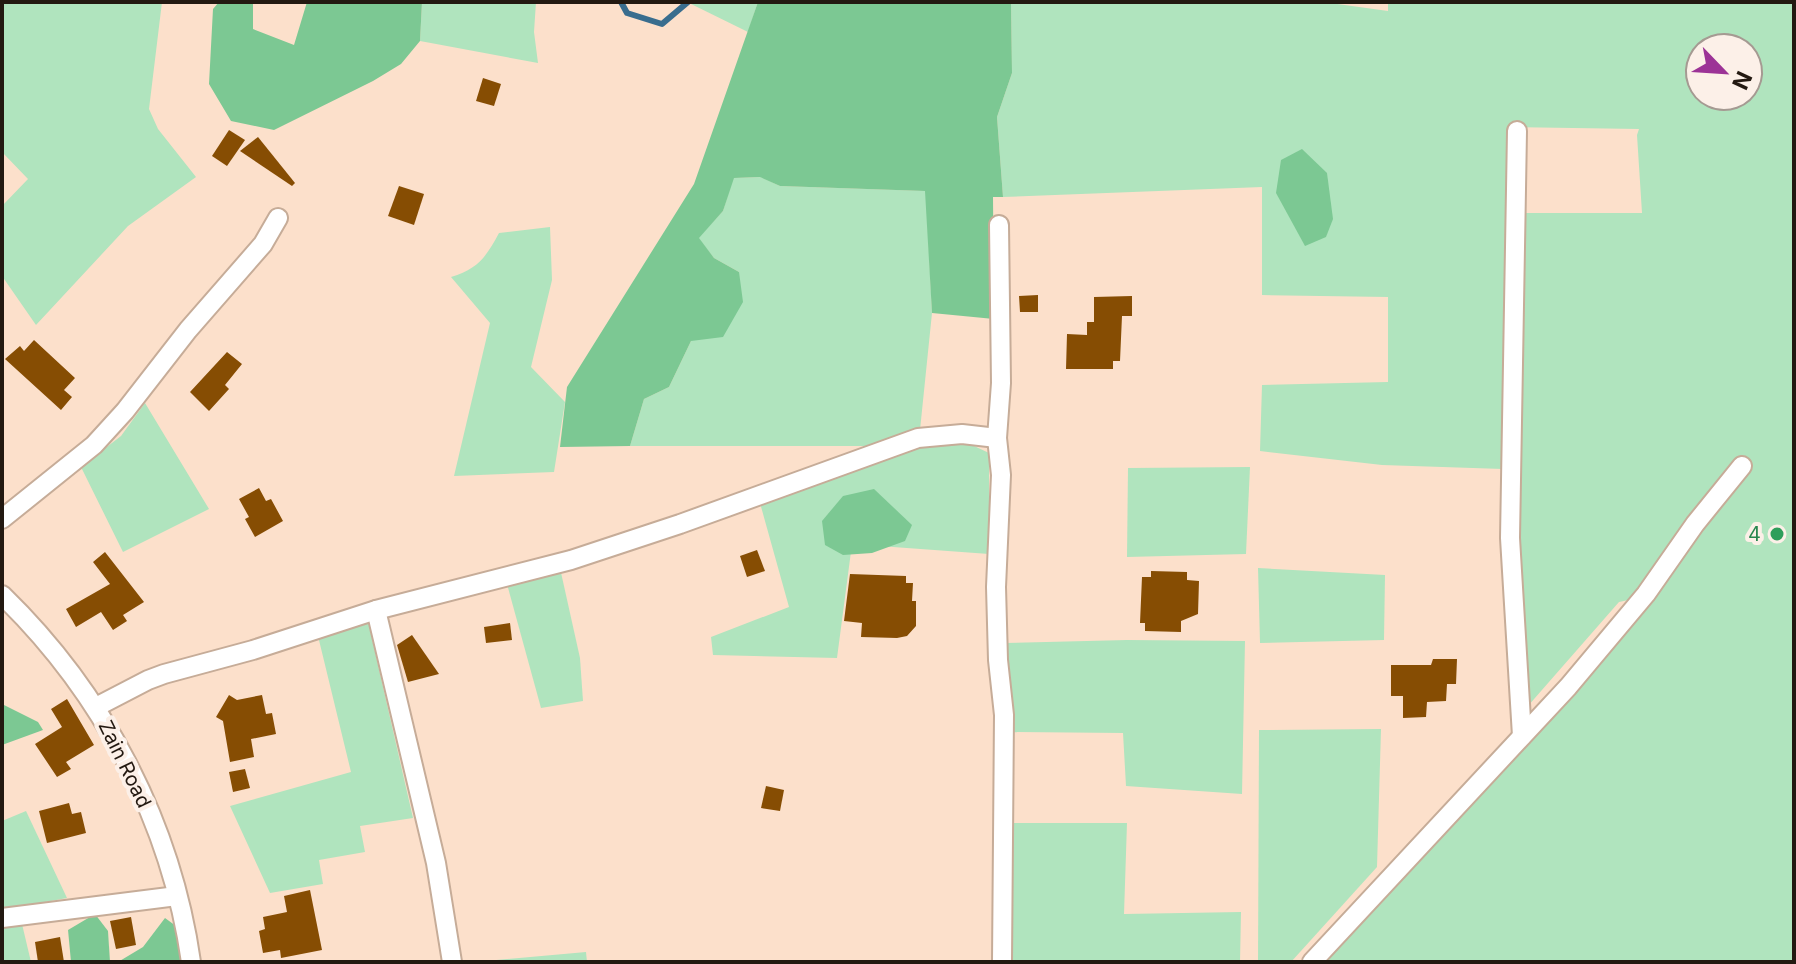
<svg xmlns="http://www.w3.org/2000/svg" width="1796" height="964" viewBox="0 0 1796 964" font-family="Inter,sans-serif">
  <rect width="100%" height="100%" fill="#fce0cb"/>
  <!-- green -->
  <g fill="#b0e4be" fill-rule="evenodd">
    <polygon points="2,2 162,2 149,109 158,129 196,177 128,226 36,325 2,276 2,206 28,179 2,152"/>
    <polygon points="422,2 536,2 534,32 538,63 420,41"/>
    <polygon points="687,2 758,2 748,32"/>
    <path d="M1011 2H1323L1388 11V2H1794V962H1324L1638 598 1619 602 1521 714 1519 596 1525 213H1642L1637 135 1639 129 1509 127 1503 469 1382 465 1260 451 1262 385 1388 382V297L1262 295V187L1003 197 997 117 1012 73ZM1700 48H1748V96H1700Z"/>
    <polygon points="761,177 780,186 926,191 932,313 920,430 875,446 630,446 644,399 669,387 691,341 739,272 714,258 698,238 723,211 733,178"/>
    <path d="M550 227 552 280 531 367 565 402 554 472 454 476 490 323 451 277C478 269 486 257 499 233Z"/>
    <polygon points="145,403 209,509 123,552 81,467 121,436"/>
    <polygon points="955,437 989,453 989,554 852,544 837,658 713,655 711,637 789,607 760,503 903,448"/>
    <polygon points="1250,467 1246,554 1127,557 1128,468"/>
    <polygon points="560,568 580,658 583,701 541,708 507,584"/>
    <polygon points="1258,568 1385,575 1384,640 1260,643"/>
    <polygon points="367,617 413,818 360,826 365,852 319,860 323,884 270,893 230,806 351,772 318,636"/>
    <polygon points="1127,640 1245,641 1242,794 1126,786 1123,733 1003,732 1004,643"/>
    <polygon points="1381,729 1377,867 1291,962 1258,962 1259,730"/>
    <polygon points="26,811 67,898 2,910 2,821"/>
    <polygon points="1005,823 1127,823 1124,914 1241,912 1240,962 1007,962"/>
    <polygon points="22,924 31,962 2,962 2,928"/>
    <polygon points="586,952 587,962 474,962"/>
  </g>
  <!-- forest -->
  <g fill="#7cc893">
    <polygon points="219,2 253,2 253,29 294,45 307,2 422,2 420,41 401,64 373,81 274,130 231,121 209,84 213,9"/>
    <polygon points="758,2 1011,2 1012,73 997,117 1003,197 993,197 994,319 932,313 925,191 780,186 760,177 734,178 723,211 699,238 714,258 739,272 743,302 723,337 691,341 669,387 644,399 630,446 560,447 567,387 694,184"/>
    <polygon points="1302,149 1327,173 1333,219 1326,237 1305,246 1276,193 1281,160"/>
    <polygon points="874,489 912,525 905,541 872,553 843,555 825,545 822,521 843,496"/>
    <polygon points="2,704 38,722 43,730 2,745"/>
    <polygon points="95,914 108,931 110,962 71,962 68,930"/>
    <polygon points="165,918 180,929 180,960 118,962 143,947"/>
  </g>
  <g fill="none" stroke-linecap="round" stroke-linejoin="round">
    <!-- stream -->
    <polyline stroke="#396d8e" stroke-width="6" points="621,2 627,13 662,24 688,2"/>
  </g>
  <!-- building -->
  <g fill="#864d03">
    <polygon points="483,78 501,84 494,106 476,101"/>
    <polygon points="229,130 245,140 227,166 212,156"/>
    <polygon points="258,137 295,183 292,186 240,151"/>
    <polygon points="399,186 424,194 414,225 388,216"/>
    <polygon points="1038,295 1038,312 1020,312 1019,296"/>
    <polygon points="1132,296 1132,316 1122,316 1120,361 1113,361 1113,369 1066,369 1067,334 1087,335 1087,322 1094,322 1094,297"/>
    <polygon points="34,340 75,378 64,390 72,397 61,410 5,359 20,346 24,351"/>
    <polygon points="227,352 242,364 225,385 229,389 209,411 190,392"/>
    <polygon points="259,488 266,501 271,499 283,521 255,537 245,519 249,517 239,499"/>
    <polygon points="757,550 765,571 747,577 740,556"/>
    <polygon points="105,552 144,602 123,615 127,621 113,630 101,612 76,627 66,609 110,584 93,562"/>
    <polygon points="1151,571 1187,572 1187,580 1199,581 1198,614 1181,621 1181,632 1145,631 1145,623 1140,623 1142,577 1151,577"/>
    <polygon points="850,574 906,576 906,583 913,583 912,601 916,601 916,626 907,636 897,638 861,637 862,623 844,621"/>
    <polygon points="510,623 512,640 486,643 484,627"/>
    <polygon points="412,635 439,674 408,682 397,645"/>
    <polygon points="1433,659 1457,659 1456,684 1447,684 1446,701 1427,702 1426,717 1403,718 1403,696 1391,696 1391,665 1431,665"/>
    <polygon points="229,695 237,700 262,695 266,714 272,713 276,734 251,739 254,757 230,762 223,721 216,717"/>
    <polygon points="67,699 94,745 66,762 71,769 57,777 35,744 62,727 51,709"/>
    <polygon points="245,769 250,788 233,792 229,772"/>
    <polygon points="766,786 784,790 780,811 761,808"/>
    <polygon points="69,803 72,814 81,812 86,833 47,843 39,811"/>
    <polygon points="310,890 322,950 281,958 280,950 263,953 259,931 265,929 263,917 287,912 284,896"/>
    <polygon points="131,917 136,945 116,949 110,921"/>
    <polygon points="60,937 64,962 38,962 35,942"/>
  </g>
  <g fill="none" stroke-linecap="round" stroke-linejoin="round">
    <defs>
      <g id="street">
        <polyline points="1517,131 1510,538 1522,736"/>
        <polyline points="999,225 1001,383 997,438 1001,475 996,587 998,660 1004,715 1002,962"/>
        <polyline points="2,519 94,445 125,411 188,330 263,244 278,218"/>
        <path d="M2 595C103 693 171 822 191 962"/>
        <polyline points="376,610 436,863 452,962"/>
        <polyline points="96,707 148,680 164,674 253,650 376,610 571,560 680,524 918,438 962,434 997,438"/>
        <polyline points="2,918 177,896"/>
        <polyline points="1312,962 1568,687 1646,594 1695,524 1742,466"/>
      </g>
    </defs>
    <!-- street casing -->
    <use href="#street" stroke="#c6ac98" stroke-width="22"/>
    <!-- street -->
    <use href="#street" stroke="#fff" stroke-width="18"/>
  </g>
  <!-- markers -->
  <circle fill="#2e9e5b" stroke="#fcf0e8" stroke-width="3" cx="1777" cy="534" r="8"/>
  <g text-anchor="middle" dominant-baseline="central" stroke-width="8" stroke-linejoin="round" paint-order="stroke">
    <!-- leisure labels -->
    <g font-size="20" fill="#27864d" stroke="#fcf0e8" text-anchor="end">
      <text x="1761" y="534">4</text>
    </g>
    <!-- street labels -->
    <g font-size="20" fill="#231911" stroke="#fcf0e8">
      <text transform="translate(125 764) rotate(64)">Zain Road</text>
    </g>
  </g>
  <!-- border -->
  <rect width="1796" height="964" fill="none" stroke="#231911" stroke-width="8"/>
  <!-- north arrow -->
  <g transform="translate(1724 72) rotate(115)"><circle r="38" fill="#fcf0e8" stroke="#a59a92" stroke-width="2"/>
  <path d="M0-6L14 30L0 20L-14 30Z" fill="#9c3396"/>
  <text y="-12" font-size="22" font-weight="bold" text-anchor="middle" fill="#231911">N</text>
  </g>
</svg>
